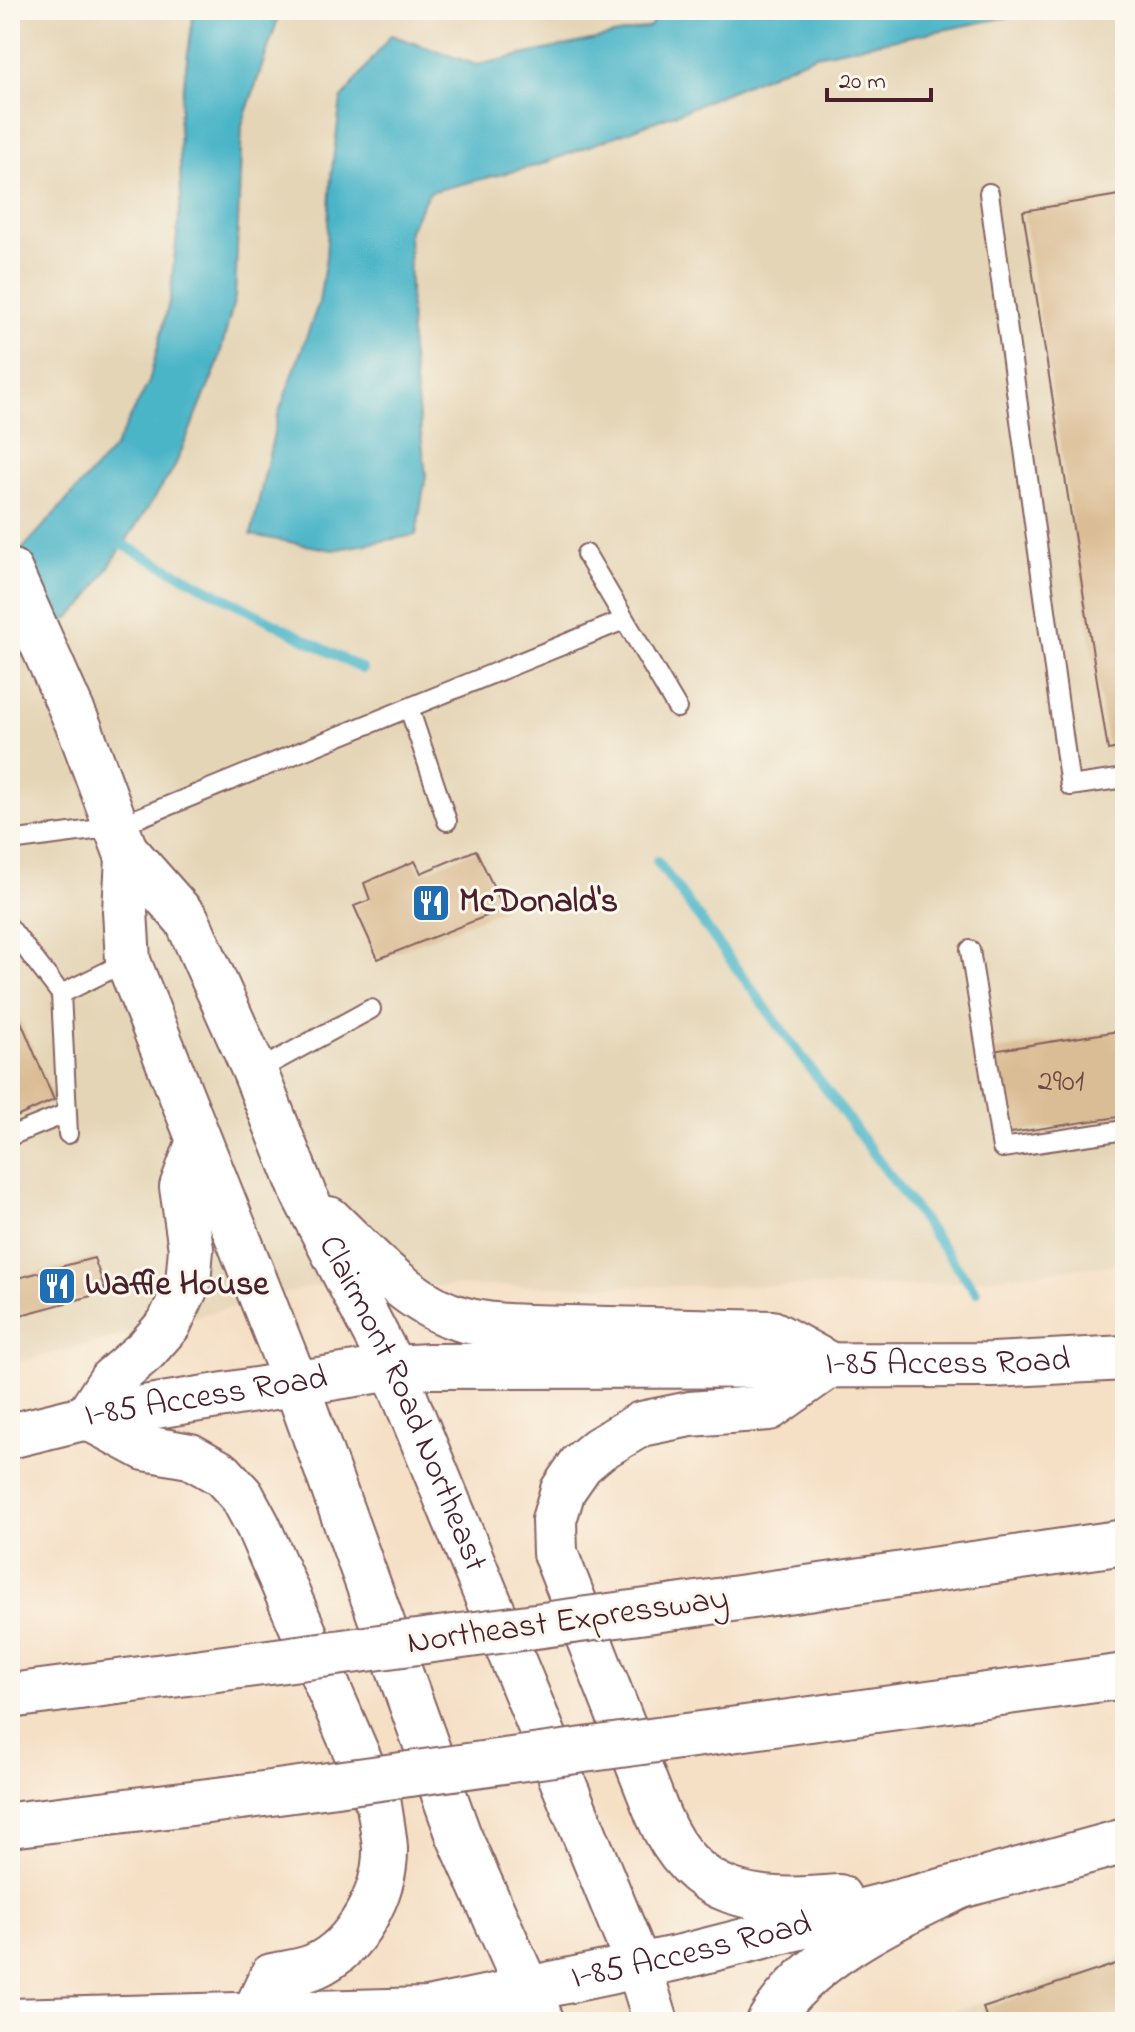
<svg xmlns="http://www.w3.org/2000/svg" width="1135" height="2032" viewBox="0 0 1135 2032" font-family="'Indie Flower',sans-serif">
  <rect width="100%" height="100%" fill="#fbf7ec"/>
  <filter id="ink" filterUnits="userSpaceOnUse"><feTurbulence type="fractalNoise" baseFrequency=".0125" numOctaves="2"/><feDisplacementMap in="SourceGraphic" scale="16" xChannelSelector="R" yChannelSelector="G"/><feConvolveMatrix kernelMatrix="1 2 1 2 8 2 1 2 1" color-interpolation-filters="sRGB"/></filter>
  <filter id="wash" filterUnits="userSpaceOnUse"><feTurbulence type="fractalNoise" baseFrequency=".006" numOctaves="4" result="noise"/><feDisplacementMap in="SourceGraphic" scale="32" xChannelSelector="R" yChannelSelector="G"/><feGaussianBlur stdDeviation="1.8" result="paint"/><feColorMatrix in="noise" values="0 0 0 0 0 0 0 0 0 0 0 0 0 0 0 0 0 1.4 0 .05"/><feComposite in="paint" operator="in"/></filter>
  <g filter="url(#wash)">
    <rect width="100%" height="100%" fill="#f5dfc5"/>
    <!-- built -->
    <g fill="#e5d5b7">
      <polygon points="10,10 1125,10 1125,1263 919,1286 314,1286 10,1364"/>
      <polygon points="1125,1956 1125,2022 920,2022 1013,1992"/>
    </g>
    <!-- water -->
    <g fill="#4bb5c8" stroke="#4a6a7a" stroke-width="2">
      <polygon points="194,10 281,10 242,125 235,297 217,366 174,468 83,606 10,665 10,563 115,447 149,382 170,298 181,199 179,118"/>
      <polygon points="660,10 1044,10 816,55 685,110 539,165 429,192 409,230 411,350 426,475 416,535 333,550 251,535 278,415 319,302 326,257 331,177 341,100 391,35 477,65 650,27"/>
    </g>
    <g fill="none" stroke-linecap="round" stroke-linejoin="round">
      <!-- stream -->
      <g stroke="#4bb5c8" stroke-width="10">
        <polyline points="112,539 362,669"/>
        <polyline points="657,861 976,1292"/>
      </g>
    </g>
    <g id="blocks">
      <!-- building -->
      <g fill="#dbbd95">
        <polygon points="1125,194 1125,747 1108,750 1023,211"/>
        <polygon points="476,850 504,909 378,959 354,906 370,900 364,883 415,861 421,873"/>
        <polygon points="10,995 54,1100 10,1120"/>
        <polygon points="1125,1030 1125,1116 1004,1134 992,1051"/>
        <polygon points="94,1258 106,1292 10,1318 10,1280"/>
        <polygon points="1125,1961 1125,2022 988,2022 983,2008"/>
      </g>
    </g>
  </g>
  <g filter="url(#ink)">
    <use href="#blocks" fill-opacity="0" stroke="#866261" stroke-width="2"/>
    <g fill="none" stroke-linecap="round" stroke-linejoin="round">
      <defs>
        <g id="service">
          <polyline points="989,193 1070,786 1125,778"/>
          <polyline points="586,554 677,708"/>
          <polyline points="409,708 447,821"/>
          <polyline points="10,841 116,827 624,620"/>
          <polyline points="10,928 61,994"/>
          <polyline points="970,950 1002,1148 1125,1130"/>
          <polyline points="255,1072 371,1009"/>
          <polyline points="68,1134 61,994 128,961"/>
          <polyline points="10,1136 65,1114"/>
        </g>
        <g id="secondary">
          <path d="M830 1365 769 1408 690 1414 641 1424 599 1449 581 1464 563 1490 554 1520 555 1553 658 1815C694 1901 757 1904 839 1897"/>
          <path d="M87 1417 145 1448 190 1456 222 1474 242 1496 258 1526 379 1805C381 1819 384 1834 385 1848 386 1892 356 1948 315 1966 302 1972 286 1973 272 1976L254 2014"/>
          <path id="s1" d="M10 1436 87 1417 393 1368 429 1366 993 1365 1125 1358"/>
          <path id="s2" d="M10 2021 427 2010 681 1957 961 1886 1125 1841"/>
        </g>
        <g id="primary">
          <polyline points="10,571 80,729 128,858 125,911 128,961 296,1384 459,1836 542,2022"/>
          <path id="s3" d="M126 851 187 920 255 1072 304 1195 393 1368 639 1967 656 2022"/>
          <path d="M329 1219C362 1251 410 1303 455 1317 478 1325 504 1326 528 1327L772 1333 830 1365"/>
          <polyline points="87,1417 111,1380 146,1350 169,1324 188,1283 191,1249 182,1187 199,1141"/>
          <polyline points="254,2014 258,2022"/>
          <path d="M769 2022C808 1956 894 1918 961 1886"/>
        </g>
        <g id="motorway">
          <polyline points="676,1607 1125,1542"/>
          <polyline points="10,1696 195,1672"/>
          <polyline points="730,1730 1125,1676"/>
          <polyline points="10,1825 241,1797"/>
        </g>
      </defs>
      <!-- service casing -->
      <use href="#service" stroke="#866261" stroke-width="22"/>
      <!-- secondary casing -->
      <use href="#secondary" stroke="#866261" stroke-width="48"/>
      <!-- primary casing -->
      <use href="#primary" stroke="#866261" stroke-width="48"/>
      <!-- motorway casing -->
      <use href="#motorway" stroke="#866261" stroke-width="48"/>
      <!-- service -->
      <use href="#service" stroke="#fff" stroke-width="18"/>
      <!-- secondary -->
      <use href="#secondary" stroke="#fff" stroke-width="44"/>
      <!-- primary -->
      <use href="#primary" stroke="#fff" stroke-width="44"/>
      <!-- motorway -->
      <use href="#motorway" stroke="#fff" stroke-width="44"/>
      <defs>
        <g id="motorway-bridge">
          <polyline points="195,1672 676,1607"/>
          <polyline points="241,1797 730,1730"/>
        </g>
      </defs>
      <!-- motorway-bridge casing -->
      <use href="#motorway-bridge" stroke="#866261" stroke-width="48" stroke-linecap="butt"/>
      <!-- motorway-bridge -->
      <use href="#motorway-bridge" stroke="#fff" stroke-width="44"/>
    </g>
  </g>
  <!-- icons -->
  <defs>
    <symbol id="restaurant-square" viewBox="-11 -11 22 22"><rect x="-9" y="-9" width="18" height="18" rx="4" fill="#1f6fb2" stroke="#fbf7ec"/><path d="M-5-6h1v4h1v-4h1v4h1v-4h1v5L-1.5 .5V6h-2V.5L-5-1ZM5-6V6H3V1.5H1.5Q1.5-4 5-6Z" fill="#fff"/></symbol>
  </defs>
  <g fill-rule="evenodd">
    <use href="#restaurant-square" x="409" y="881" width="44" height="44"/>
    <use href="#restaurant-square" x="35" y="1264" width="44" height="44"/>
  </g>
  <g text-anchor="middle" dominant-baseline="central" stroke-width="6" stroke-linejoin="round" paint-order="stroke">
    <!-- number labels -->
    <g font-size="30" fill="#6e4646">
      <text x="1061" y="1083">2901</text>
    </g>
    <!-- poi labels -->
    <g font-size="34" font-weight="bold" fill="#4a1f2b" stroke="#fbf7ec" text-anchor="start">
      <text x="459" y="903">McDonald's</text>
      <text x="85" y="1286">Waffle House</text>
    </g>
    <!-- street labels -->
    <g font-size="34" fill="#4a1f2b" stroke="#fbf7ec">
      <text stroke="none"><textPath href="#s1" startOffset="944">I-85 Access Road</textPath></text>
      <text stroke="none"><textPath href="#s1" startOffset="200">I-85 Access Road</textPath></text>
      <text stroke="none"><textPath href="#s3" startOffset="622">Clairmont Road Northeast</textPath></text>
      <text transform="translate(568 1622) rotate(-8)">Northeast Expressway</text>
      <text stroke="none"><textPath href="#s2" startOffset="688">I-85 Access Road</textPath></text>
    </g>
  </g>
  <!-- margin -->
  <rect width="1135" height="2032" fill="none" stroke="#fbf7ec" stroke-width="40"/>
  <!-- scale -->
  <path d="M827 88v12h104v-12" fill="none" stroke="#4a1f2b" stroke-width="4"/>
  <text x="839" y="88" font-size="24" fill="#4a1f2b" stroke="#fbf7ec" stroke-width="6" paint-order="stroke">20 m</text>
</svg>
